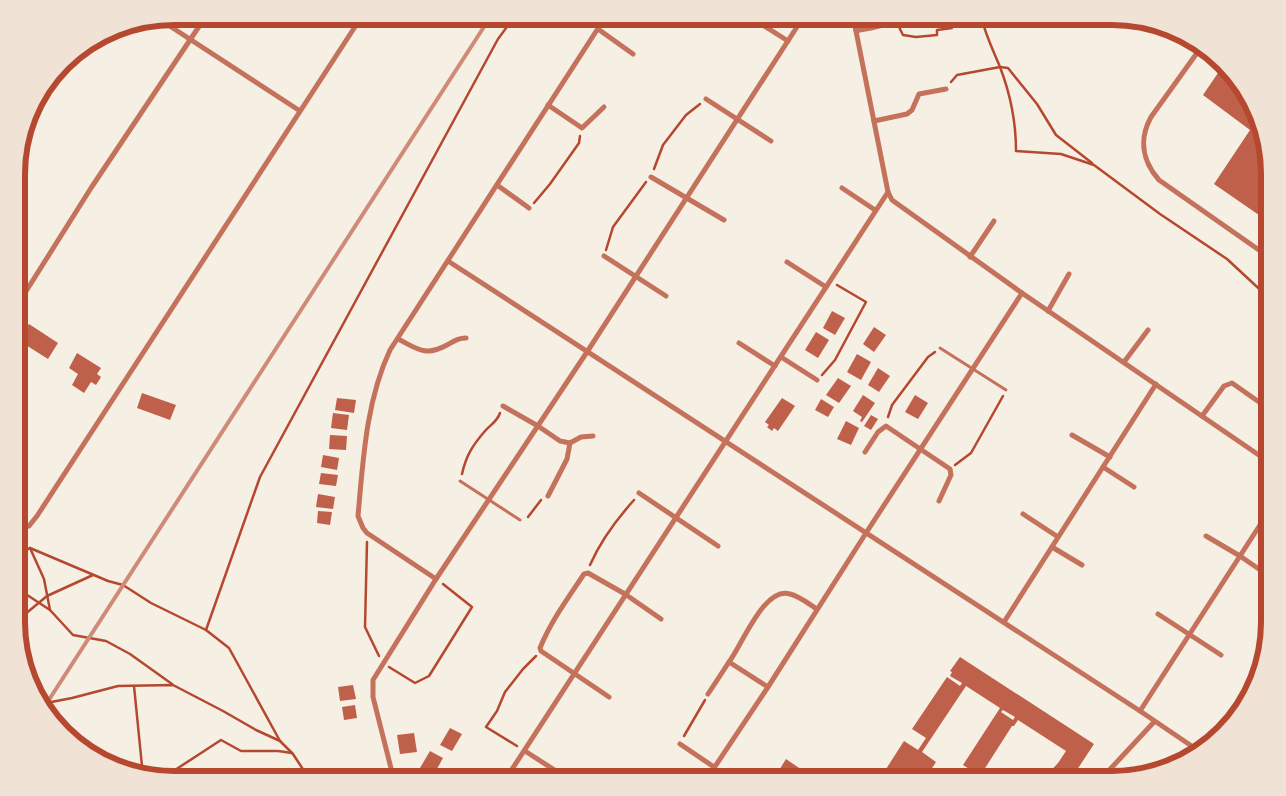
<svg xmlns="http://www.w3.org/2000/svg" width="1286" height="796" viewBox="0 0 1286 796" font-family="Lora,serif">
  <rect width="100%" height="100%" fill="#f6efe4"/>
  <!-- building -->
  <g fill="#bf614a" fill-rule="evenodd">
    <polygon points="1222,67 1248,95 1269,164 1269,222 1214,184 1250,130 1203,95"/>
    <polygon points="832,311 845,318 835,335 823,328"/>
    <polygon points="29,324 58,343 48,359 18,340"/>
    <polygon points="874,327 886,335 874,352 863,344"/>
    <polygon points="816,332 829,340 818,358 805,350"/>
    <polygon points="77,353 101,368 97,374 101,377 96,385 91,382 84,393 72,385 78,374 69,368"/>
    <polygon points="857,354 871,362 861,380 847,372"/>
    <polygon points="878,368 890,376 879,392 868,385"/>
    <polygon points="838,378 851,386 839,403 826,395"/>
    <polygon points="142,393 176,405 170,420 137,408"/>
    <polygon points="863,395 875,403 862,422 860,421 862,417 853,411"/>
    <polygon points="915,395 928,403 918,419 905,412"/>
    <polygon points="337,398 356,400 354,413 335,410"/>
    <polygon points="782,398 795,406 778,431 774,428 772,431 767,427 769,425 765,422"/>
    <polygon points="821,399 834,407 828,417 815,410"/>
    <polygon points="333,413 349,415 347,430 331,428"/>
    <polygon points="871,415 878,419 871,430 864,426"/>
    <polygon points="846,421 859,428 851,445 837,439"/>
    <polygon points="330,435 347,436 346,450 329,449"/>
    <polygon points="323,455 339,458 337,470 321,467"/>
    <polygon points="321,473 338,475 336,486 319,484"/>
    <polygon points="318,494 335,497 333,509 316,507"/>
    <polygon points="318,511 332,512 330,525 317,523"/>
    <path d="M960 657 1094 744 1071 779H1043L1058 763 1066 751 1018 720 1014 726H1012L980 776 963 765 1000 708 966 686 922 752 936 762 925 779 879 780 904 741 918 750 926 738 912 729 947 677 960 686 962 683 950 676 952 672 950 671ZM1003 710 1015 717 1013 720 1001 712Z"/>
    <polygon points="353,685 356,699 340,701 338,687"/>
    <polygon points="355,705 357,718 344,720 342,707"/>
    <polygon points="450,728 462,734 452,751 440,745"/>
    <polygon points="414,733 417,752 400,754 397,735"/>
    <polygon points="430,751 443,758 433,776 420,768"/>
    <polygon points="786,759 805,772 800,780 773,780"/>
  </g>
  <g fill="none" stroke-linecap="round" stroke-linejoin="round">
    <!-- path -->
    <g stroke="#b5482f" stroke-width="2.5">
      <path d="M981 16C985 34 993 50 1000 67 1010 93 1016 123 1016 151L1061 154 1094 165 1160 214 1227 259 1269 298"/>
      <polyline points="898,25 903,35 916,37 937,35 937,30 952,28 953,17 960,16"/>
      <polyline points="951,82 957,75 1000,67 1008,68 1037,104 1056,135 1092,163"/>
      <polyline points="654,169 663,145 686,115 700,104"/>
      <polyline points="534,203 550,184 579,143 580,136"/>
      <polyline points="606,250 613,227 646,182"/>
      <polyline points="822,375 835,360 866,302 837,285"/>
      <polyline points="888,417 892,405 928,357 935,352"/>
      <polyline points="955,465 971,453 1003,396"/>
      <path d="M462 474C466 456 472 446 485 431 491 424 497 422 500 413"/>
      <polyline points="18,512 23,519"/>
      <polyline points="528,517 541,500"/>
      <polyline points="367,542 365,627 379,656"/>
      <polyline points="30,548 44,579 50,610 73,635 106,641 130,654 172,684"/>
      <polyline points="18,554 18,555 30,548 108,581 123,585 151,603 206,630 229,648 280,741 293,754 310,780"/>
      <path d="M590 565C601 540 616 520 634 500"/>
      <polyline points="18,589 50,610"/>
      <polyline points="18,620 47,596 93,575"/>
      <polyline points="206,630 260,477 498,39 515,16"/>
      <polyline points="389,667 415,683 429,676 472,607 443,584"/>
      <polyline points="134,686 143,776"/>
      <polyline points="41,704 72,698 118,686 173,685 223,711 256,730 280,741"/>
      <polyline points="56,723 87,742 114,766"/>
      <polyline points="72,734 73,740"/>
      <polyline points="684,736 705,700"/>
      <polyline points="517,746 486,727 497,711 505,692 523,669 536,656"/>
      <polyline points="146,776 175,770 221,740 241,751 278,751 292,753"/>
    </g>
    <!-- service -->
    <g stroke="#c5725c" stroke-width="3">
      <polyline points="940,348 1006,390"/>
      <polyline points="460,481 520,520"/>
    </g>
    <!-- minor -->
    <g stroke="#c5725c" stroke-width="5">
      <polyline points="853,16 888,192 892,200 1022,293 1269,462"/>
      <polyline points="159,19 300,111"/>
      <polyline points="755,20 788,41"/>
      <polyline points="598,29 633,54"/>
      <path d="M856 31C868 28 890 27 896 16"/>
      <path d="M1202 46 1151 117C1139 139 1142 161 1159 180L1269 257"/>
      <polyline points="706,99 771,141"/>
      <polyline points="548,105 582,128 604,107"/>
      <polyline points="874,121 907,114 912,110 919,94 946,89"/>
      <polyline points="651,177 724,220"/>
      <polyline points="497,185 529,208"/>
      <polyline points="842,188 875,210"/>
      <polyline points="604,256 666,296"/>
      <polyline points="970,257 994,221"/>
      <polyline points="448,261 1140,711 1199,751"/>
      <polyline points="787,262 826,287"/>
      <polyline points="18,304 91,188 206,16"/>
      <polyline points="1048,311 1069,274"/>
      <path d="M398 339C418 349 425 357 447 345 454 341 458 338 466 338"/>
      <polyline points="739,343 775,366"/>
      <polyline points="781,357 817,380"/>
      <polyline points="1124,362 1148,330"/>
      <polyline points="503,406 538,426 560,441 570,443 581,437 593,436"/>
      <polyline points="1202,416 1224,386 1232,383 1269,409"/>
      <polyline points="1072,435 1110,457"/>
      <polyline points="865,452 878,432 886,426 950,469 951,475 939,501"/>
      <polyline points="1103,467 1134,487"/>
      <polyline points="639,493 718,546"/>
      <polyline points="548,496 567,459 570,443"/>
      <polyline points="1023,514 1058,537"/>
      <polyline points="18,530 29,526 37,516 362,16"/>
      <polyline points="1206,536 1240,556 1269,576"/>
      <polyline points="1052,547 1082,565"/>
      <polyline points="436,579 587,352 804,16"/>
      <polyline points="1158,614 1221,655"/>
      <polyline points="1004,622 1156,384"/>
      <path d="M768 687 729 662C742 645 764 586 790 594 799 596 809 604 817 609"/>
      <polyline points="708,694 729,662"/>
      <path d="M609 697 541 651 540 648C551 621 568 598 584 574L588 573 625 594 661 619"/>
      <polyline points="1140,711 1269,511"/>
      <polyline points="680,744 714,767"/>
      <polyline points="525,751 570,780"/>
      <polyline points="1101,779 1154,722"/>
      <path d="M394 780 373 697V680L436 579 367 533 363 528 358 516C363 461 366 401 390 350L606 16"/>
      <polyline points="505,780 888,192"/>
      <polyline points="706,780 768,687 866,533 1022,293"/>
    </g>
    <!-- rail -->
    <polyline stroke="#cf8b77" stroke-width="4" points="43,709 491,16"/>
  </g>
  <!-- crop -->
  <path d="M0 0H1286V796H0ZM174 25H1112A149 149 0 0 1 1261 174V622A149 149 0 0 1 1112 771H174A149 149 0 0 1 25 622V174A149 149 0 0 1 174 25Z" fill="#f1e2d6" fill-rule="evenodd"/>
  <path fill="none" stroke="#b5482f" stroke-width="6" d="M174 25H1112A149 149 0 0 1 1261 174V622A149 149 0 0 1 1112 771H174A149 149 0 0 1 25 622V174A149 149 0 0 1 174 25Z"/>
</svg>
